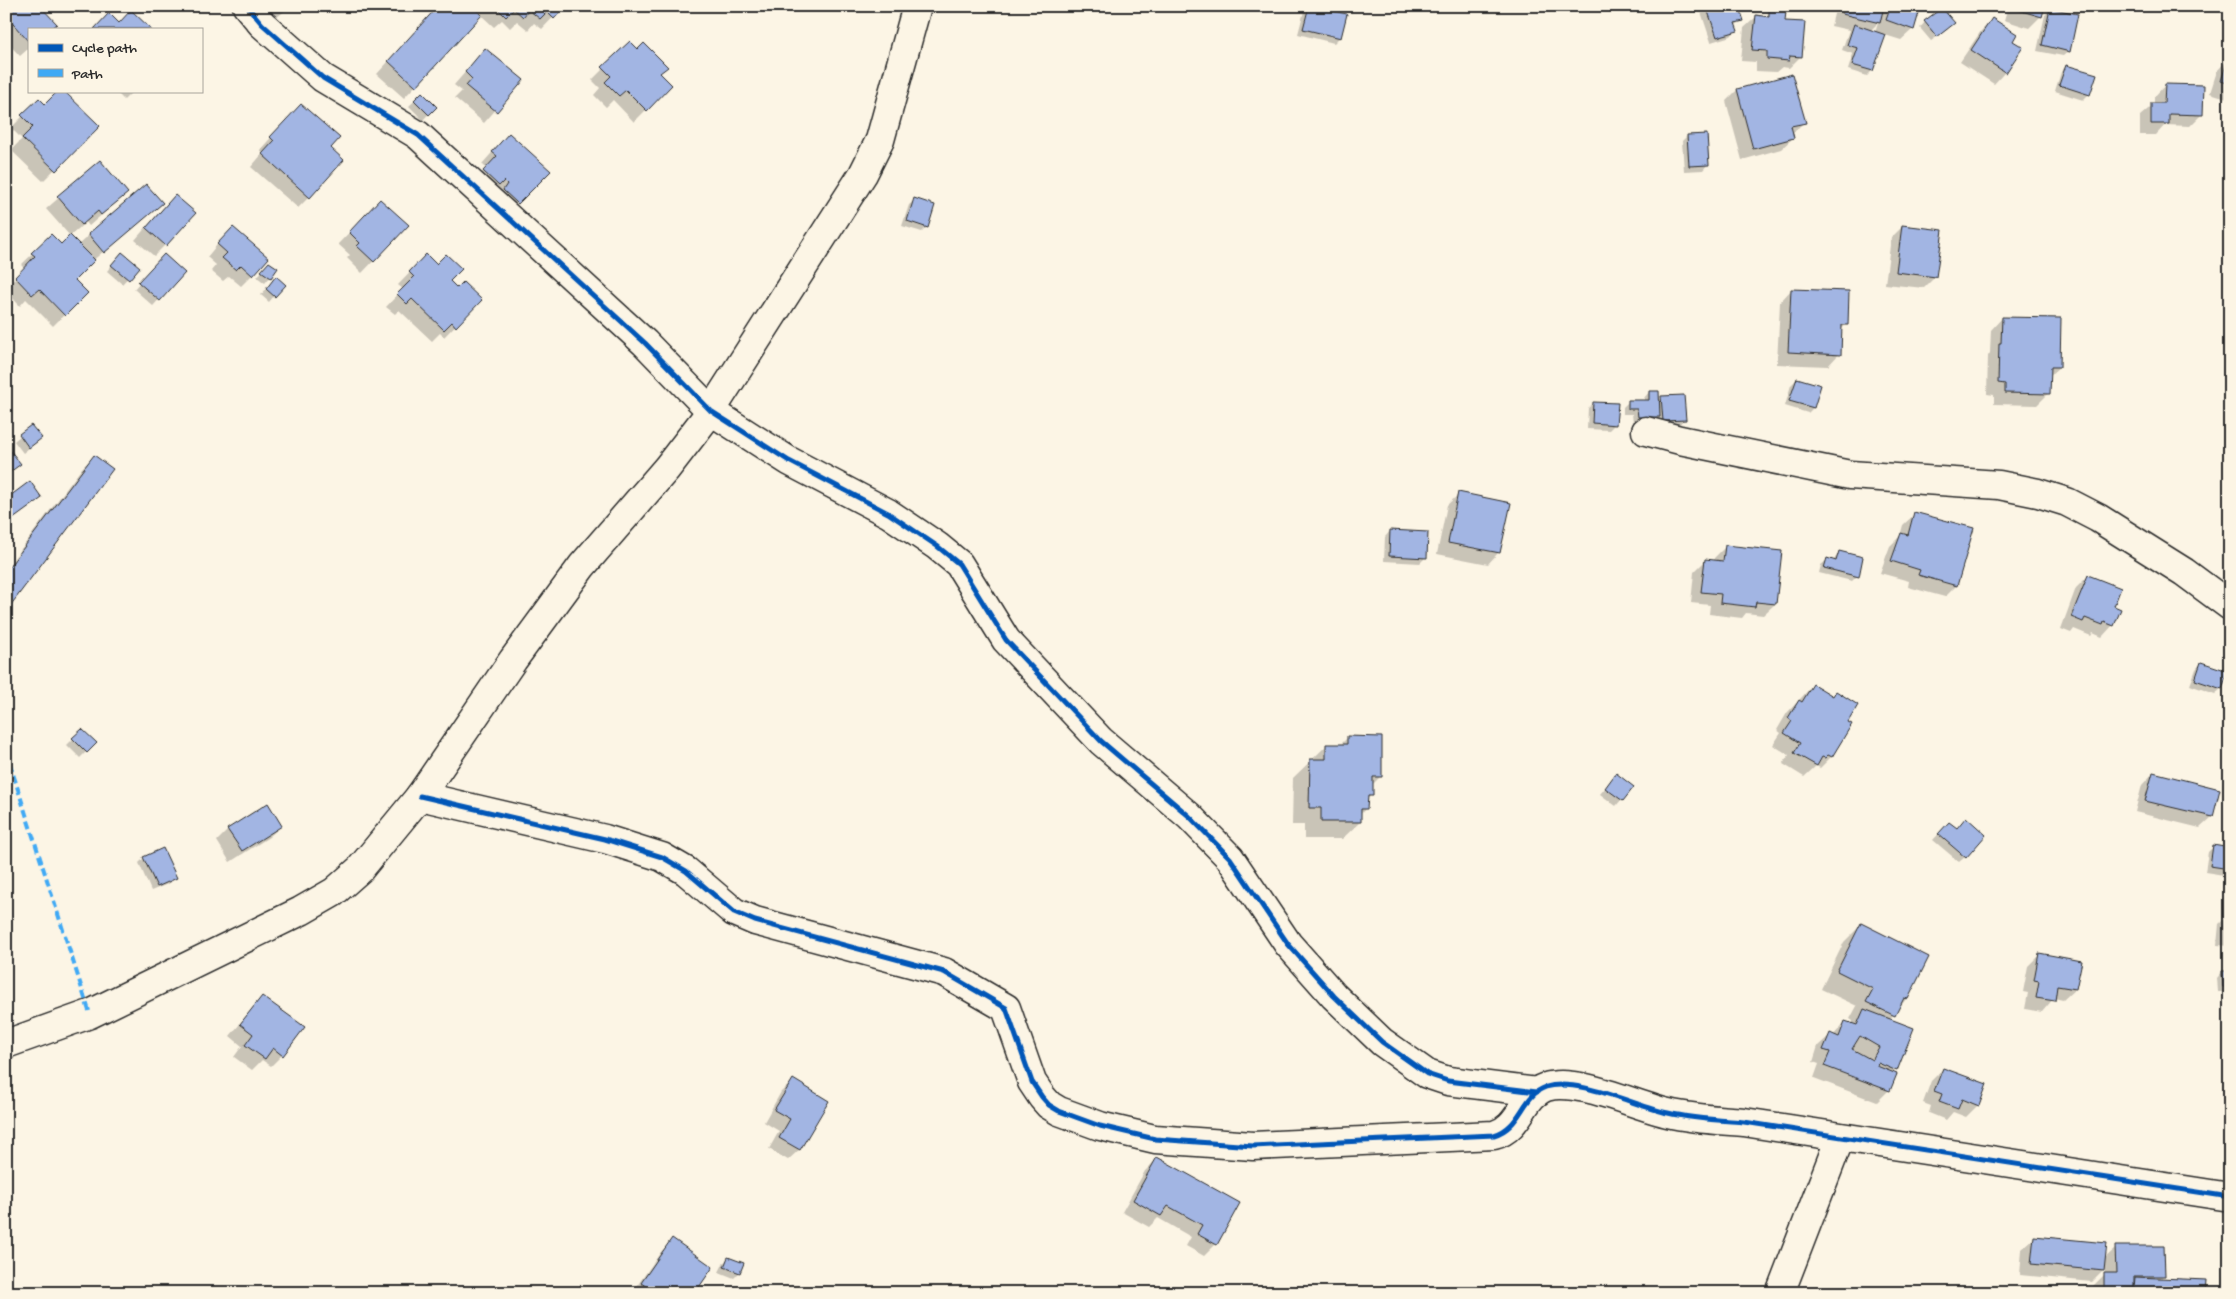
<svg xmlns="http://www.w3.org/2000/svg" width="2236" height="1299" viewBox="0 0 2236 1299" font-family="'Gochi Hand',sans-serif">
  <rect width="100%" height="100%" fill="#fcf5e5"/>
  <filter id="ink" filterUnits="userSpaceOnUse"><feTurbulence type="fractalNoise" baseFrequency=".02" numOctaves="2"/><feDisplacementMap in="SourceGraphic" scale="10" xChannelSelector="R" yChannelSelector="G"/><feConvolveMatrix kernelMatrix="1 2 1 2 8 2 1 2 1" color-interpolation-filters="sRGB"/></filter>
  <g filter="url(#ink)">
    <!-- shadow -->
    <g fill="#0003" fill-rule="evenodd">
      <polygon points="6,6 29,29 29,48 20,56 6,41"/>
      <polygon points="261,6 291,6 272,21"/>
      <polygon points="478,6 564,6 542,29 534,23 528,30 517,21 510,28 502,20 494,27 481,15 404,98 377,74 430,16 449,11 475,10"/>
      <polygon points="1309,6 1345,15 1339,38 1334,43 1298,34 1304,11"/>
      <polygon points="1699,6 1737,6 1742,20 1735,26 1736,30 1731,36 1711,42"/>
      <path d="M1836 6H1920L1913 29 1901 40 1885 35 1872 71 1867 76 1848 70 1853 54 1842 50 1849 30 1831 26ZM1878 23 1875 33 1870 31Z"/>
      <polygon points="2005,6 2044,6 2041,16 2029,28 2004,20 2008,7"/>
      <polygon points="2051,9 2069,51 2063,56 2037,51 2045,15"/>
      <polygon points="1770,12 1784,22 1801,56 1789,68 1782,67 1776,72 1756,71 1756,62 1741,61 1744,28 1756,17 1764,18"/>
      <polygon points="1992,20 2011,41 2005,72 1994,84 1960,62 1981,31"/>
      <polygon points="1925,22 1948,29 1931,41 1920,28"/>
      <polygon points="630,42 671,85 634,122 613,100 606,107 594,95 600,88 592,80"/>
      <polygon points="2228,59 2230,60 2230,99 2210,93 2217,71"/>
      <polygon points="474,62 522,80 484,123 455,98 462,91 454,85"/>
      <polygon points="2066,66 2089,94 2083,100 2055,91 2061,72"/>
      <polygon points="2165,85 2202,114 2190,126 2165,125 2156,135 2140,135 2140,116 2154,104 2154,97"/>
      <polygon points="1737,90 1804,122 1792,134 1793,138 1781,149 1742,160 1726,101"/>
      <polygon points="115,91 133,91 124,100"/>
      <polygon points="422,94 435,107 423,120 409,106"/>
      <polygon points="39,100 45,105 98,126 43,181 11,150 22,139 11,128"/>
      <polygon points="289,117 330,148 309,197 298,208 251,167 263,153 260,150"/>
      <polygon points="1687,136 1708,164 1703,170 1684,171 1682,141"/>
      <polygon points="498,146 519,201 505,214 473,183 486,168 482,164"/>
      <polygon points="100,162 114,204 89,226 86,222 70,236 46,209"/>
      <polygon points="915,200 927,227 922,232 902,226 909,205"/>
      <polygon points="161,203 91,262 73,280 86,293 53,326 26,299 20,306 6,291 6,287 25,269 21,265 51,236 61,246 78,245 89,235"/>
      <polygon points="163,208 165,245 154,256 135,240"/>
      <polygon points="369,212 407,226 362,273 347,258 350,255 338,244"/>
      <polygon points="1903,226 1935,277 1924,288 1885,284 1891,238"/>
      <polygon points="221,240 252,275 241,286 229,276 223,281 211,271 216,265 207,257"/>
      <polygon points="426,256 457,289 480,300 444,337 440,333 432,341 399,310 395,314 386,307 403,289 398,285"/>
      <polygon points="117,259 138,267 122,284 107,271"/>
      <polygon points="158,261 183,273 153,306 134,289"/>
      <polygon points="264,269 277,269 265,283 257,277"/>
      <polygon points="271,283 274,296 269,302 261,295"/>
      <polygon points="1791,290 1846,324 1841,330 1839,354 1828,366 1777,364 1780,302"/>
      <polygon points="2002,318 2059,367 2049,376 2049,393 2037,405 1994,404 1994,395 1987,394 1988,356 1990,353 1991,330"/>
      <polygon points="1797,379 1813,408 1808,413 1785,406 1791,385"/>
      <polygon points="1649,392 1658,401 1662,398 1684,419 1679,425 1658,426 1657,418 1653,422 1633,422 1632,414 1623,414 1623,407 1628,402 1644,402 1644,398"/>
      <polygon points="1594,403 1615,424 1609,430 1587,429 1588,408"/>
      <polygon points="31,427 35,443 23,453 14,441"/>
      <polygon points="94,456 9,605 6,608 6,569 82,468"/>
      <polygon points="1459,494 1499,552 1488,564 1437,554 1447,505"/>
      <polygon points="1915,514 1972,529 1956,586 1945,597 1908,587 1909,581 1880,573 1890,546 1900,536 1903,525"/>
      <polygon points="1390,531 1426,557 1420,563 1384,561 1385,537"/>
      <polygon points="1726,546 1775,604 1763,615 1746,613 1742,618 1709,614 1710,605 1691,603 1694,572 1706,560 1714,561 1714,558"/>
      <polygon points="1840,552 1857,576 1852,581 1819,573 1821,565 1827,560 1833,561"/>
      <polygon points="2088,576 2112,607 2113,625 2102,637 2093,633 2091,636 2074,629 2071,633 2061,629 2076,588"/>
      <polygon points="2201,663 2227,672 2221,689 2215,694 2190,685 2196,669"/>
      <polygon points="1813,685 1831,757 1820,768 1816,766 1804,777 1783,764 1789,755 1773,745 1781,733 1777,730 1787,713"/>
      <polygon points="82,730 95,743 80,758 67,745"/>
      <polygon points="1347,738 1380,777 1372,785 1371,795 1366,800 1366,808 1360,815 1360,822 1342,839 1304,839 1304,825 1292,825 1293,778 1327,745 1340,745"/>
      <polygon points="2153,773 2218,790 2212,817 2200,828 2135,812 2142,785"/>
      <polygon points="1611,781 1632,787 1616,806 1600,794"/>
      <polygon points="1949,823 1965,857 1959,862 1933,840"/>
      <polygon points="281,826 269,837 230,862 217,841 228,830"/>
      <polygon points="2230,842 2230,869 2224,875 2205,872 2208,852 2214,846 2229,849"/>
      <polygon points="144,858 175,878 170,883 151,891 139,863"/>
      <polygon points="2230,914 2230,946 2217,945 2219,924"/>
      <polygon points="1861,925 1907,998 1889,1020 1896,1070 1892,1073 1889,1090 1877,1102 1814,1078 1819,1064 1813,1062 1818,1046 1830,1035 1833,1036 1845,1022 1852,1024 1853,1021 1850,1019 1857,1006 1821,989 1844,942"/>
      <polygon points="2040,954 2075,989 2063,1000 2054,998 2042,1012 2025,1009 2028,993 2023,992 2028,966"/>
      <polygon points="2222,972 2230,972 2230,989 2227,992 2218,992 2217,978"/>
      <polygon points="262,997 282,1055 271,1066 262,1060 252,1070 234,1057 242,1046 230,1036"/>
      <polygon points="1943,1069 1978,1105 1966,1117 1953,1112 1946,1120 1929,1113 1931,1106 1923,1103 1931,1081"/>
      <polygon points="793,1081 800,1149 788,1160 769,1149 779,1131 764,1122 781,1092"/>
      <polygon points="1157,1159 1216,1244 1204,1256 1186,1246 1191,1237 1158,1218 1149,1227 1122,1212 1145,1171"/>
      <polygon points="2034,1238 2104,1259 2116,1248 2164,1275 2160,1279 2205,1293 2093,1293 2093,1286 2105,1274 2105,1269 2092,1282 2020,1275 2022,1249"/>
      <polygon points="672,1240 693,1293 632,1293 661,1252"/>
      <polygon points="728,1258 742,1264 739,1273 734,1278 719,1272 723,1264"/>
    </g>
    <!-- building -->
    <g fill="#a2b5e3" stroke="#2b2b2b" fill-rule="evenodd">
      <polygon points="6,6 40,6 57,24 51,29 29,29 29,42 6,16"/>
      <polygon points="438,6 446,6 450,10 453,6 472,6 482,15 416,87 388,61"/>
      <polygon points="495,6 566,6 554,19 547,12 540,19 529,10 523,17 514,9 506,17"/>
      <polygon points="1309,6 1347,14 1341,38 1303,29"/>
      <polygon points="1706,6 1739,6 1744,21 1735,23 1738,31 1717,37"/>
      <polygon points="1844,6 1884,6 1880,23 1842,14"/>
      <polygon points="1891,6 1921,6 1914,30 1886,20"/>
      <polygon points="2015,6 2045,6 2042,17 2015,9"/>
      <polygon points="1942,8 1955,23 1937,37 1924,21"/>
      <polygon points="2050,8 2078,14 2070,52 2042,45"/>
      <polygon points="131,10 151,29 94,29 109,13 119,23"/>
      <polygon points="1769,10 1786,11 1785,21 1805,22 1802,57 1790,56 1789,61 1767,59 1767,51 1752,50 1756,15 1769,17"/>
      <polygon points="1992,18 2017,34 2013,41 2023,47 2006,73 1971,50"/>
      <polygon points="1854,24 1886,35 1873,71 1852,65 1858,48 1847,45"/>
      <polygon points="630,41 638,49 644,43 668,67 660,73 672,85 647,111 626,90 619,96 605,82 611,76 602,67"/>
      <polygon points="485,48 524,80 497,112 466,86 472,79 465,72"/>
      <polygon points="2228,58 2230,58 2230,84 2221,81"/>
      <polygon points="2066,65 2097,74 2090,95 2059,85"/>
      <polygon points="1792,74 1806,123 1791,126 1794,138 1753,149 1737,89"/>
      <polygon points="2165,84 2204,85 2203,115 2169,114 2169,124 2151,124 2151,103 2164,103"/>
      <polygon points="58,91 64,91 100,126 56,171 22,138 33,127 21,115 39,98 45,104"/>
      <polygon points="422,92 437,107 429,115 414,100"/>
      <polygon points="301,104 340,138 331,148 344,160 310,198 262,154 274,141 270,137"/>
      <polygon points="509,133 551,171 518,204 503,190 507,184 504,181 499,186 483,171 497,156 492,152"/>
      <polygon points="1707,134 1709,165 1689,166 1687,135"/>
      <polygon points="100,160 128,193 101,215 98,211 82,225 57,196"/>
      <polygon points="146,184 163,203 104,253 88,234"/>
      <polygon points="175,195 196,213 166,246 146,228"/>
      <polygon points="914,198 935,205 928,228 907,221"/>
      <polygon points="380,199 409,225 374,262 357,246 360,243 349,232"/>
      <polygon points="1902,225 1943,230 1936,277 1896,272"/>
      <polygon points="233,227 269,258 253,276 241,265 236,270 222,258 227,253 217,244"/>
      <polygon points="51,234 61,244 70,235 95,260 75,280 88,293 65,316 39,289 32,295 15,277 35,256 31,253"/>
      <polygon points="122,252 140,267 129,280 111,265"/>
      <polygon points="164,254 185,273 160,301 138,282"/>
      <polygon points="426,254 436,264 446,254 462,269 450,281 457,288 463,282 482,300 456,327 452,322 444,330 412,299 407,304 397,294 414,277 409,272"/>
      <polygon points="269,262 278,268 271,278 261,271"/>
      <polygon points="276,276 286,285 275,297 266,289"/>
      <polygon points="1791,289 1849,291 1848,325 1842,325 1841,355 1788,352"/>
      <polygon points="2002,317 2061,318 2060,367 2051,367 2050,394 2005,393 2005,384 1998,383 1999,343 2001,343"/>
      <polygon points="1797,378 1821,385 1814,408 1789,401"/>
      <polygon points="1649,391 1659,391 1660,417 1638,417 1637,409 1628,409 1628,400 1649,400"/>
      <polygon points="1684,395 1686,420 1663,421 1661,396"/>
      <polygon points="1593,402 1618,403 1616,425 1592,423"/>
      <polygon points="31,425 42,438 29,448 19,434"/>
      <polygon points="6,445 21,464 6,475"/>
      <polygon points="94,455 113,469 10,606 6,603 6,571"/>
      <polygon points="30,481 42,498 9,522 6,519 6,499"/>
      <polygon points="1458,492 1511,503 1500,553 1448,543"/>
      <polygon points="1914,512 1974,528 1957,586 1918,575 1920,570 1891,561 1901,533 1908,535"/>
      <polygon points="1390,530 1428,532 1427,558 1389,556"/>
      <polygon points="1725,545 1782,551 1776,604 1756,602 1755,607 1720,603 1721,594 1701,592 1705,559 1723,561"/>
      <polygon points="1839,551 1863,557 1859,577 1824,568 1827,558 1836,561"/>
      <polygon points="2088,575 2121,588 2114,606 2121,609 2114,626 2104,622 2103,625 2085,618 2083,622 2071,617"/>
      <polygon points="2201,662 2228,671 2222,689 2195,680"/>
      <polygon points="1813,684 1833,696 1836,691 1858,705 1848,722 1852,724 1832,757 1828,755 1825,758 1822,757 1817,766 1794,753 1800,743 1784,733 1792,721 1788,718 1799,700 1802,702"/>
      <polygon points="82,729 97,743 87,753 72,738"/>
      <polygon points="1347,736 1382,737 1382,777 1373,777 1373,796 1368,796 1367,809 1361,809 1361,822 1321,822 1321,808 1309,808 1310,759 1326,759 1326,744 1347,744"/>
      <polygon points="2153,772 2220,789 2213,817 2145,801"/>
      <polygon points="1616,773 1634,787 1623,801 1605,788"/>
      <polygon points="268,803 282,826 242,851 227,829"/>
      <polygon points="1966,817 1986,835 1966,858 1938,834 1949,822 1957,828"/>
      <polygon points="2213,845 2230,848 2230,869 2210,866"/>
      <polygon points="163,848 177,878 157,887 143,857"/>
      <polygon points="1861,923 1929,957 1908,999 1904,998 1895,1016 1866,1002 1873,989 1837,971"/>
      <polygon points="2039,953 2082,961 2076,989 2057,986 2055,1001 2036,998 2039,981 2034,980"/>
      <polygon points="2222,971 2230,971 2230,987 2223,987"/>
      <polygon points="262,996 305,1027 283,1056 273,1048 265,1059 245,1045 253,1034 240,1024"/>
      <path d="M1864 1009 1914 1028 1897 1071 1878 1063 1877 1066 1897 1074 1890 1091 1824 1066 1830 1052 1823 1050 1830 1033 1839 1037 1845 1021 1857 1025ZM1860 1036 1879 1047 1872 1060 1852 1049Z"/>
      <polygon points="1943,1068 1987,1084 1979,1106 1962,1099 1958,1109 1939,1102 1942,1094 1934,1091"/>
      <polygon points="793,1079 829,1101 800,1150 779,1138 790,1119 774,1110"/>
      <polygon points="1157,1157 1240,1203 1217,1245 1197,1234 1202,1225 1168,1206 1161,1216 1133,1200"/>
      <polygon points="2034,1236 2107,1243 2104,1271 2031,1264"/>
      <polygon points="672,1238 713,1267 695,1293 656,1293 641,1283"/>
      <polygon points="2115,1246 2164,1246 2165,1276 2134,1276 2134,1287 2124,1287 2125,1293 2104,1293 2104,1273 2116,1273"/>
      <polygon points="728,1257 744,1263 740,1273 724,1267"/>
      <polygon points="2135,1277 2207,1280 2206,1293 2126,1293 2126,1288 2134,1288"/>
    </g>
    <g fill="none" stroke-linecap="round" stroke-linejoin="round">
      <defs>
        <g id="street">
          <polyline points="247,6 262,24 323,78 418,135 645,343 711,411 789,461 888,513 937,546 959,564 1006,640 1101,741 1189,816 1230,858 1288,944 1334,996 1382,1042 1427,1074 1448,1081 1537,1092"/>
          <polyline points="1646,431 1680,440 1850,475 1999,485 2038,493 2067,502 2098,518 2184,572 2230,606"/>
          <path d="M420 796 605 839 662 857 686 871 734 912 755 921 944 972 1006 1008 1032 1082 1042 1097 1049 1105 1059 1111 1100 1126 1155 1139 1253 1146 1494 1135C1521 1128 1522 1095 1546 1087 1577 1077 1636 1106 1668 1113 1693 1119 1719 1120 1744 1122L2230 1197"/>
          <polyline points="6,1044 90,1014 301,911 334,892 360,869 420,796 513,660 582,566 667,468 711,411 863,174 880,140 917,6"/>
          <polyline points="1780,1293 1840,1138"/>
        </g>
      </defs>
      <!-- street casing -->
      <use href="#street" stroke="#2b2b2b" stroke-width="31"/>
      <!-- street -->
      <use href="#street" stroke="#fcf5e5" stroke-width="28"/>
      <!-- quiet -->
      <polyline stroke="#3fa9f5" stroke-width="4" stroke-dasharray="8 4" stroke-linecap="butt" points="6,752 90,1014"/>
      <defs>
        <g id="cycleway">
          <polyline points="247,6 262,24 323,78 418,135 645,343 711,411 789,461 888,513 937,546 959,564 1006,640 1101,741 1189,816 1230,858 1288,944 1334,996 1382,1042 1427,1074 1448,1081 1537,1092"/>
          <path d="M420 796 605 839 662 857 686 871 734 912 755 921 944 972 1006 1008 1032 1082 1042 1097 1049 1105 1059 1111 1100 1126 1155 1139 1253 1146 1494 1135C1521 1128 1522 1095 1546 1087 1577 1077 1636 1106 1668 1113 1693 1119 1719 1120 1744 1122L2230 1197"/>
        </g>
      </defs>
      <!-- cycleway casing -->
      <use href="#cycleway" stroke="#fcf5e5" stroke-width="8"/>
      <!-- cycleway -->
      <use href="#cycleway" stroke="#0057b8" stroke-width="5"/>
    </g>
  </g>
  <!-- margin -->
  <rect width="2236" height="1299" fill="none" stroke="#fcf5e5" stroke-width="25"/>
  <rect x="12" y="12" width="2211" height="1274" fill="none" stroke="#2b2b2b" stroke-width="2" filter="url(#ink)"/>
  <!-- legend -->
  <rect x="28" y="28" width="175" height="65" fill="#fcf5e5" stroke="#a8a49b"/>
  <rect x="38" y="44" width="25" height="8" fill="#0057b8" stroke="#a8a49b"/>
  <text x="72" y="52" font-size="15" fill="#2b2b2b">Cycle path</text>
  <rect x="38" y="69" width="25" height="8" fill="#3fa9f5" stroke="#a8a49b"/>
  <text x="72" y="78" font-size="15" fill="#2b2b2b">Path</text>
</svg>
